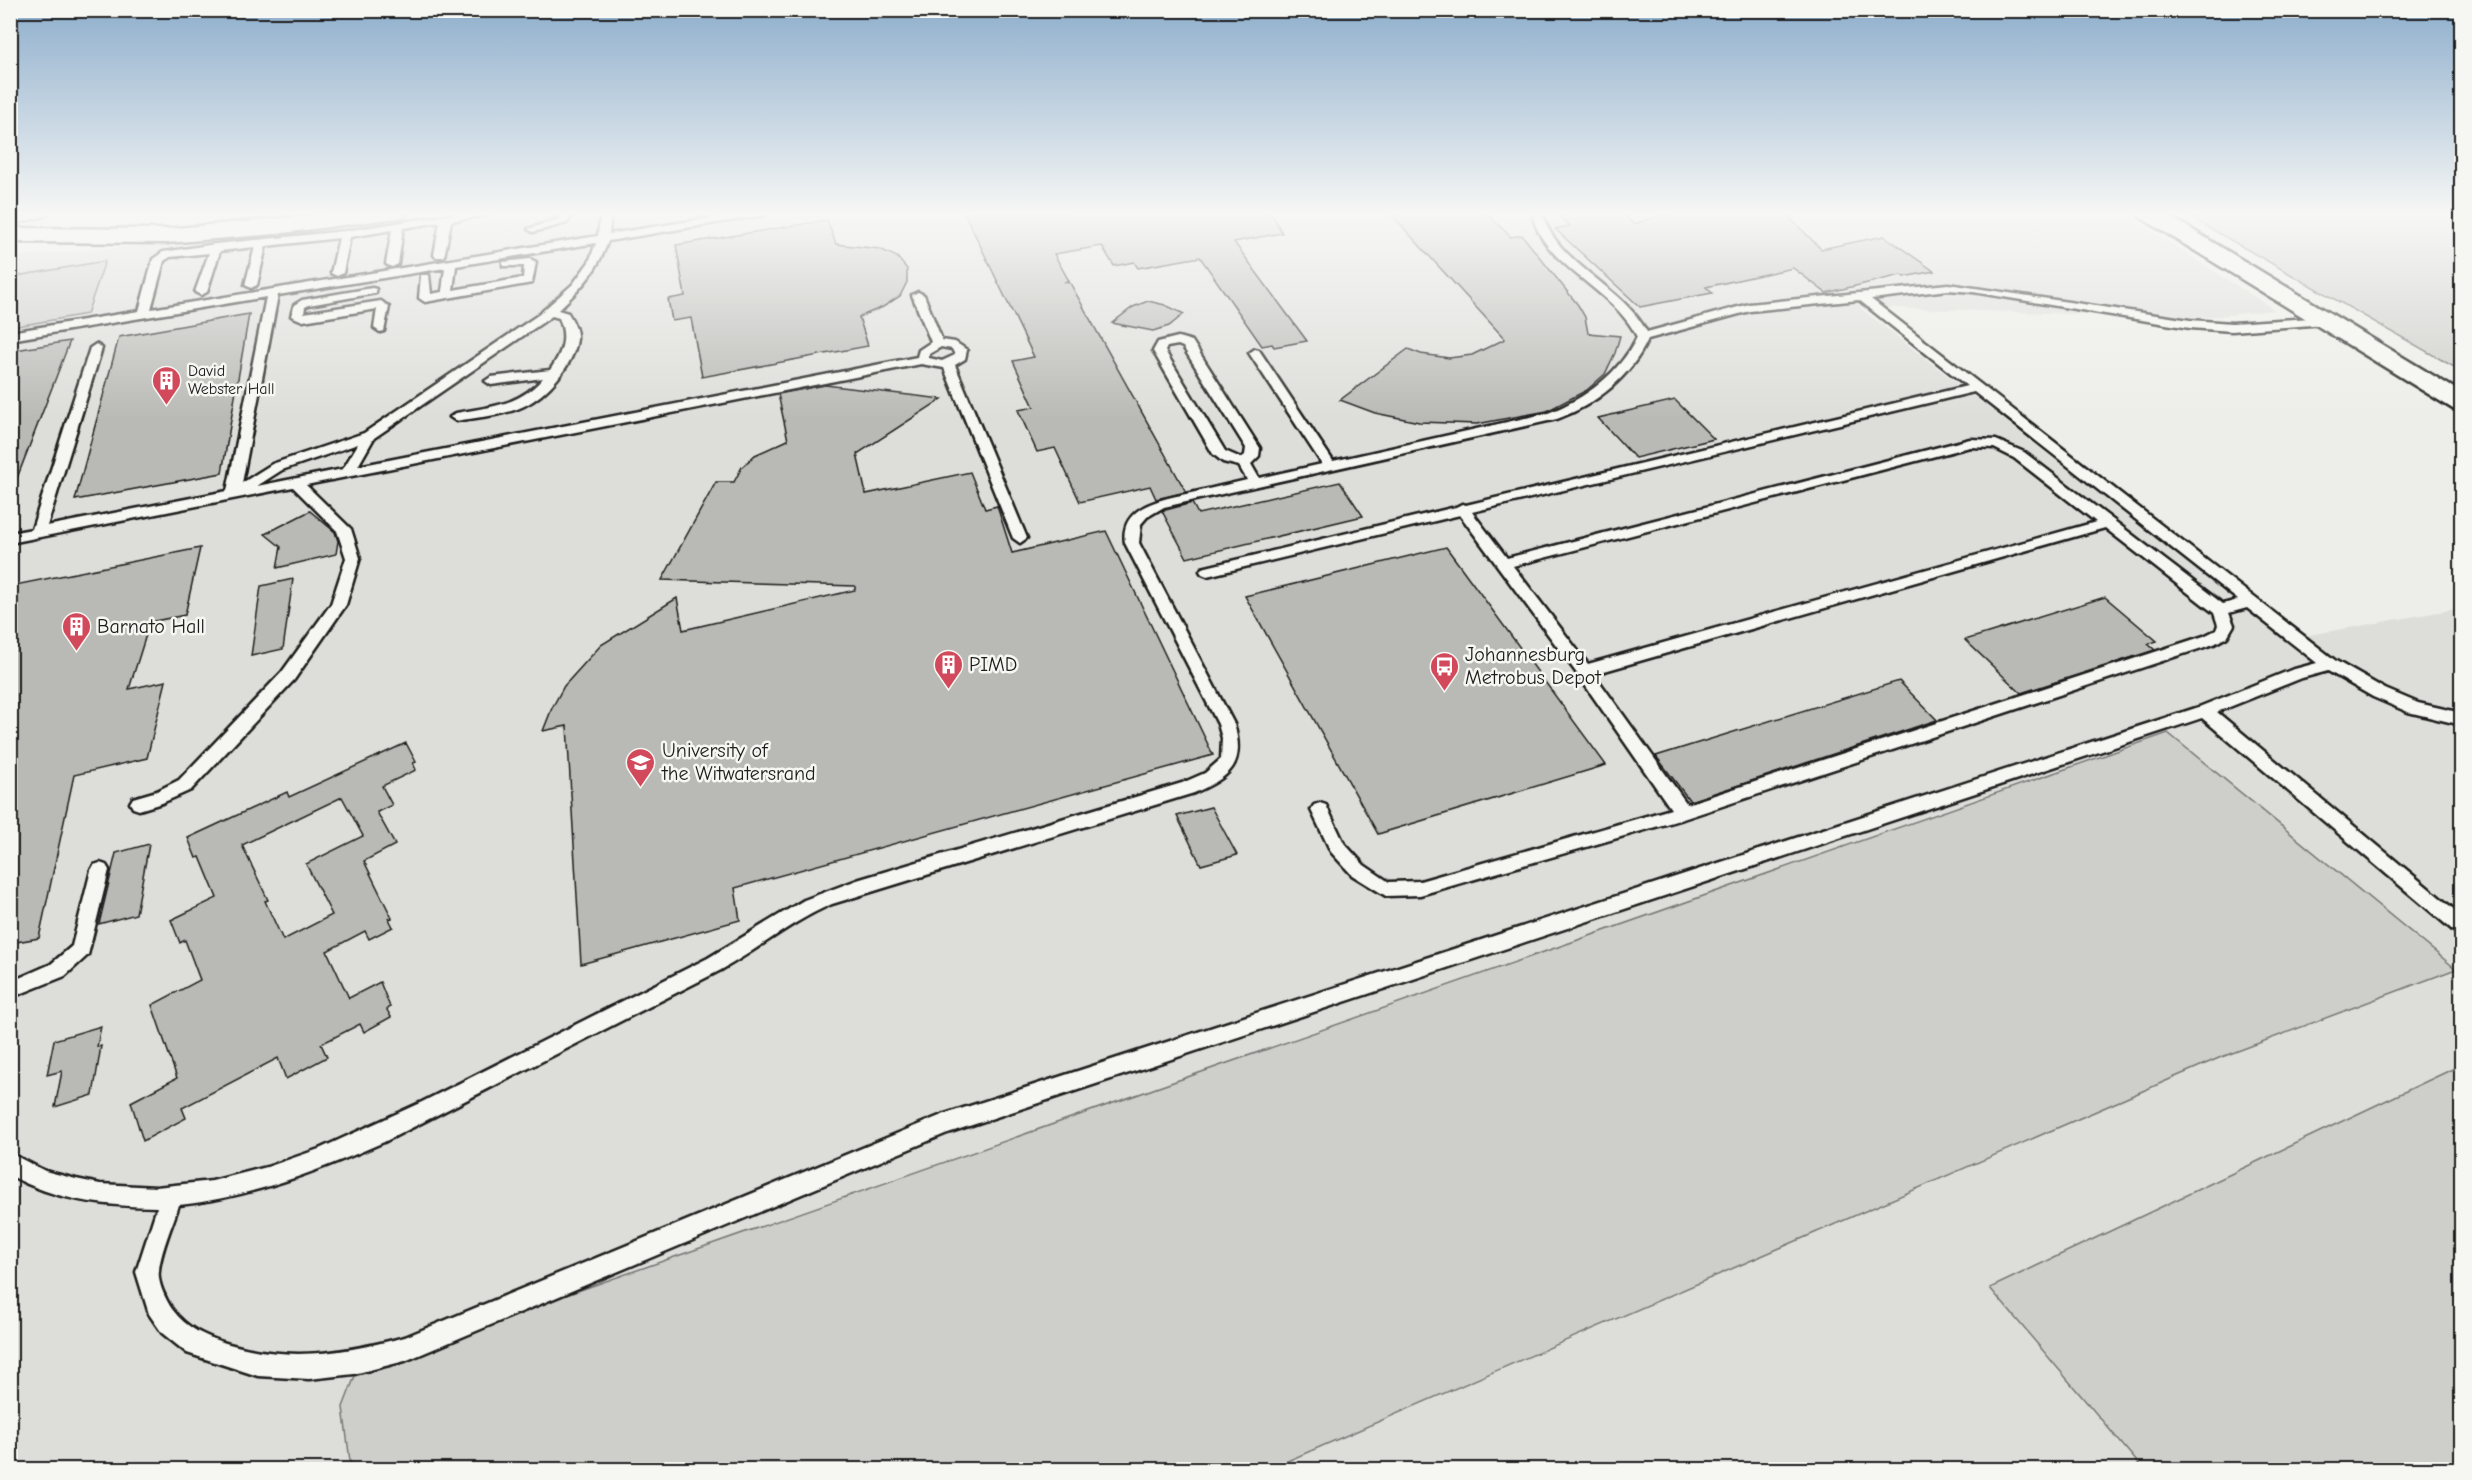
<svg xmlns="http://www.w3.org/2000/svg" width="2472" height="1480" viewBox="0 0 2472 1480" font-family="'Comic Neue',sans-serif">
  <rect width="100%" height="100%" fill="#edede9"/>
  <filter id="ink" filterUnits="userSpaceOnUse"><feTurbulence type="fractalNoise" baseFrequency=".0167" numOctaves="2"/><feDisplacementMap in="SourceGraphic" scale="12" xChannelSelector="R" yChannelSelector="G"/><feConvolveMatrix kernelMatrix="1 2 1 2 8 2 1 2 1" color-interpolation-filters="sRGB"/></filter>
  <g filter="url(#ink)">
    <!-- built -->
    <polygon fill="#ddddda" points="435,212 2121,212 2275,310 2201,318 1859,307 2287,639 2461,608 2461,1469 11,1470 11,257 340,229"/>
    <!-- green -->
    <g fill="#cececb" stroke="#757574" stroke-width="1.5">
      <polygon points="2181,212 2461,212 2461,371"/>
      <polygon points="105,261 87,314 11,327 11,277"/>
      <polygon points="2168,733 2456,969 2219,1058 1269,1469 351,1469 343,1407 358,1368"/>
      <polygon points="2461,1065 2461,1469 2143,1469 1990,1288"/>
    </g>
    <!-- building -->
    <g fill="#b9b9b6" stroke="#1c1c1c" stroke-width="1.5" fill-rule="evenodd">
      <polygon points="964,212 1271,212 1282,233 1234,242 1307,341 1274,347 1272,344 1262,346 1200,257 1138,268 1134,262 1114,266 1102,246 1054,254 1069,281 1064,282 1070,283 1186,492 1156,499 1150,486 1080,502 1055,448 1037,452 1018,410 1034,407 1013,361 1034,357"/>
      <polygon points="1389,212 1485,212 1511,237 1522,235 1578,305 1585,317 1588,333 1620,336 1615,353 1605,374 1587,390 1547,411 1477,424 1419,422 1375,413 1340,400 1408,349 1421,354 1449,358 1472,355 1505,339"/>
      <polygon points="1555,212 1620,212 1634,224 1671,212 1784,212 1821,249 1884,236 1934,271 1904,277 1901,275 1826,293 1793,268 1706,287 1712,293 1640,307 1555,229 1570,226"/>
      <polygon points="827,220 836,244 880,249 897,257 907,269 907,282 900,296 883,307 859,317 868,346 702,377 691,318 672,321 668,299 685,296 676,245"/>
      <polygon points="1148,301 1165,305 1184,314 1169,326 1153,331 1112,323 1133,307"/>
      <polygon points="249,314 222,473 75,500 119,337"/>
      <polygon points="70,341 12,491 10,491 10,351"/>
      <polygon points="825,385 942,399 857,454 866,494 970,472 985,509 997,506 1012,553 1106,531 1213,755 735,888 740,920 581,964 567,726 543,731 552,708 564,686 601,645 677,598 683,630 855,590 855,586 662,580 716,482 734,482 742,467 755,455 788,440 778,394"/>
      <polygon points="1675,400 1714,439 1635,458 1598,418"/>
      <polygon points="1340,482 1363,516 1187,558 1162,511 1192,503 1198,514"/>
      <polygon points="310,511 335,532 338,541 336,554 277,568 281,547 265,534"/>
      <polygon points="1446,547 1606,765 1378,834 1245,596"/>
      <polygon points="200,548 185,615 150,622 129,689 166,681 147,758 74,775 39,938 10,943 10,586"/>
      <polygon points="293,579 283,649 251,656 261,586"/>
      <polygon points="2105,597 2157,641 2148,644 2155,650 2021,693 1965,640"/>
      <polygon points="1899,681 1937,720 1690,801 1656,756"/>
      <path d="M406 743 416 762 413 763 416 770 382 786 392 805 377 812 395 845 364 861 392 918 389 919 393 927 369 939 365 931 327 951 349 998 380 982 390 1007 387 1010 391 1017 364 1032 360 1024 321 1044 327 1057 286 1079 278 1058 182 1108 186 1118 143 1141 131 1102 177 1078 152 1005 200 980 185 940 180 943 171 920 217 898 200 857 196 858 188 838 287 792 289 797ZM342 797 363 836 306 864 332 915 283 940 265 901 268 900 242 845Z"/>
      <polygon points="1211,807 1237,855 1201,865 1177,816"/>
      <polygon points="149,844 136,914 99,924 116,853"/>
      <polygon points="101,1026 97,1047 101,1046 93,1095 55,1107 62,1071 47,1075 54,1040"/>
    </g>
    <g fill="none" stroke-linecap="round" stroke-linejoin="round">
      <defs>
        <g id="lane">
          <path d="M468 212H491L486 215 451 221 444 257H436L434 255 440 222 403 228 398 264 392 267 386 264 392 230 350 237 343 273 337 276 331 273 339 238 266 246 257 285 251 288 245 285 255 247 220 251 207 292 201 295 195 292 209 253 170 257 164 261 151 309 598 236 601 212H611L609 234 747 212H769L764 215 608 241C597 272 581 288 558 310L568 313C573 321 578 330 577 339 574 365 546 396 524 406 503 416 478 417 456 421L450 417 456 413C490 407 519 406 543 378L491 385 485 381 491 377 550 370C562 353 568 338 559 318L552 316 374 438 358 466 917 357 919 350 931 342 912 295 918 292 924 295 942 340 955 342 967 350 965 359 955 365 1027 538 1020 543 1013 538 944 368 921 364 306 485 351 529 360 558 346 605 294 680 191 790 162 803 139 810 133 808 130 803 133 798 157 791 179 780 282 672 331 604 346 558 337 531 293 487 10 543V533L32 529 90 348 96 344 102 348 47 526 227 491 266 297 10 340V332L139 311 153 259 163 252 216 244 345 231ZM596 243 589 262 573 284 538 315 364 433 272 464 242 483 278 295 445 268 442 292 431 294 429 275H421L419 298 425 302 532 283 536 262 530 259 503 262V266H524L523 278 453 290 456 266ZM941 347 952 349 955 355 942 361 929 358V354ZM358 444 343 469 257 486 282 470Z"/>
          <polygon points="563,212 573,212 567,223 533,232 528,229 559,219"/>
          <path d="M1532 212H1542C1554 263 1622 285 1647 332L1749 304 1948 284 2190 320 2232 323 2329 317V323L2325 324 2232 331 2190 328 1973 292 1948 290 1871 299 2336 661 2385 689 2418 703 2462 713V725L2408 712 2373 697 2328 671 2302 678 2217 712 2462 916V935L2455 932 2202 718 945 1134 462 1337 405 1361 354 1374 309 1379 258 1376 187 1353 162 1333 149 1314 136 1272 157 1207C106 1206 55 1201 10 1175V1153L45 1171 76 1179 100 1184 156 1187 212 1181 267 1167 319 1149 422 1102 708 958 804 900 857 880 1182 783 1205 773 1221 759 1222 738 1218 724 1125 543C1119 505 1164 499 1191 493 1210 489 1228 484 1247 480L1239 466 1223 462 1213 454 1153 351 1158 342 1178 337 1192 341 1260 448 1259 456 1251 464 1259 478 1322 464 1249 353 1255 349 1259 350 1333 461 1548 413C1585 399 1620 373 1637 337 1614 288 1541 266 1532 212ZM1859 300 1967 386 1466 505 1462 504 1456 507 1202 568 1200 571 1202 574 1207 576 1460 515 1578 675 1671 809 1420 881 1389 882 1364 865 1344 843 1326 805 1320 803 1314 805 1311 810 1331 852 1352 875 1386 896 1420 895 1683 819 2214 644 2227 637 2234 625 2229 613 2247 608 2317 663 2291 670 2199 707 942 1115 405 1337C344 1353 291 1362 229 1344 206 1337 187 1329 172 1309 166 1300 157 1282 159 1271 160 1253 173 1223 179 1205 252 1197 318 1171 384 1142L721 970C759 949 792 921 832 904L1194 793C1230 777 1246 765 1234 724L1139 543 1141 524 1147 517 1164 507 1557 419C1595 405 1631 377 1648 339L1750 311ZM1178 345 1183 347 1246 448 1245 455 1241 458 1225 451 1165 351 1167 347ZM1974 392 2238 600 2223 604 2024 452 1996 440 1970 439 1507 558 1472 512ZM1970 447 1994 448 2014 458 2096 522 1588 664 1513 566ZM2105 528 2214 613 2218 625 2216 630 2204 636 1687 804 1594 674Z"/>
          <polygon points="372,288 376,289 376,293 309,305 305,307 304,313 381,301 389,307 384,331 380,332 374,328 377,309 303,321 291,316 294,305 302,300"/>
          <polygon points="100,863 106,865 109,870 88,955 65,976 10,998 10,982 51,964 72,946 91,870 94,865"/>
        </g>
        <polygon id="street" points="15,212 49,212 46,216 10,225 10,213"/>
        <polygon id="secondary" points="2137,212 2163,212 2462,393 2462,412 2453,409 2140,217"/>
        <polygon id="highway" points="347,212 407,212 404,217 396,218 275,234 166,243 10,242 10,228 166,229"/>
      </defs>
      <!-- lane casing -->
      <use href="#lane" stroke="#1c1c1c" stroke-width="5"/>
      <!-- street casing -->
      <use href="#street" stroke="#1c1c1c" stroke-width="4"/>
      <!-- secondary casing -->
      <use href="#secondary" stroke="#1c1c1c" stroke-width="5"/>
      <!-- highway casing -->
      <use href="#highway" stroke="#1c1c1c" stroke-width="5"/>
      <!-- lane -->
      <use href="#lane" fill="#f6f6f2" fill-rule="evenodd"/>
      <!-- street -->
      <use href="#street" fill="#f6f6f2" fill-rule="evenodd"/>
      <!-- secondary -->
      <use href="#secondary" fill="#f6f6f2" fill-rule="evenodd"/>
      <!-- highway -->
      <use href="#highway" fill="#f6f6f2" fill-rule="evenodd"/>
    </g>
  </g>
  <!-- sky -->
  <linearGradient id="sky" x2="0" y2="1"><stop stop-color="#8daecc"/><stop offset="0.51" stop-color="#f7f7f5"/><stop offset="1" stop-color="#f7f7f5" stop-opacity="0"/></linearGradient>
  <rect width="2472" height="419" fill="url(#sky)"/>
  <!-- icons -->
  <defs>
    <symbol id="building-pin" viewBox="-11 -11 22 30"><path d="M0 17L-7.5 6A9.5 9.5 0 1 1 7.5 6Z" fill="#d1495b" stroke="#f6f6f2"/><path d="M-4-6H4V6H1V3H-1V6H-4ZM-2.5-4.3h1.7v1.8h-1.7ZM.8-4.3h1.7v1.8H.8ZM-2.5-1h1.7V.8h-1.7ZM.8-1h1.7V.8H.8Z" fill="#fff"/></symbol>
    <symbol id="bus-pin" viewBox="-11 -11 22 30"><path d="M0 17L-7.5 6A9.5 9.5 0 1 1 7.5 6Z" fill="#d1495b" stroke="#f6f6f2"/><path d="M-5-6H5V4H4V6H2V4H-2V6H-4V4H-5ZM-3.5-4V0h7V-4ZM-3.5 1.2v1.5H-2V1.2ZM2 1.2v1.5H3.5V1.2Z" fill="#fff"/></symbol>
    <symbol id="university-pin" viewBox="-11 -11 22 30"><path d="M0 17L-7.5 6A9.5 9.5 0 1 1 7.5 6Z" fill="#d1495b" stroke="#f6f6f2"/><path d="M0-5L7-2L0 1L-7-2ZM-4 1L0 2.5L4 1V4Q0 6-4 4Z" fill="#fff"/></symbol>
  </defs>
  <g fill-rule="evenodd">
    <use href="#building-pin" x="150" y="364" width="33" height="45"/>
    <use href="#building-pin" x="60" y="610" width="33" height="45"/>
    <use href="#building-pin" x="932" y="648" width="33" height="45"/>
    <use href="#bus-pin" x="1428" y="650" width="33" height="45"/>
    <use href="#university-pin" x="624" y="746" width="33" height="45"/>
  </g>
  <g text-anchor="middle" dominant-baseline="central" stroke-width="5" stroke-linejoin="round" paint-order="stroke">
    <!-- far-poi labels -->
    <g font-size="16" fill="#1c1c1c" stroke="#f6f6f2" text-anchor="start">
      <text x="188" y="371">David<tspan x="188" dy="18">Webster Hall</tspan></text>
    </g>
    <!-- poi labels -->
    <g font-size="20" fill="#1c1c1c" stroke="#f6f6f2" text-anchor="start">
      <text x="97" y="626">Barnato Hall</text>
      <text x="1465" y="654">Johannesburg<tspan x="1465" dy="23">Metrobus Depot</tspan></text>
      <text x="969" y="664">PIMD</text>
      <text x="662" y="750">University of<tspan x="662" dy="23">the Witwatersrand</tspan></text>
    </g>
  </g>
  <!-- margin -->
  <rect width="2472" height="1480" fill="none" stroke="#f6f6f2" stroke-width="36"/>
  <rect x="18" y="18" width="2436" height="1444" fill="none" stroke="#1c1c1c" stroke-width="2" filter="url(#ink)"/>
</svg>
